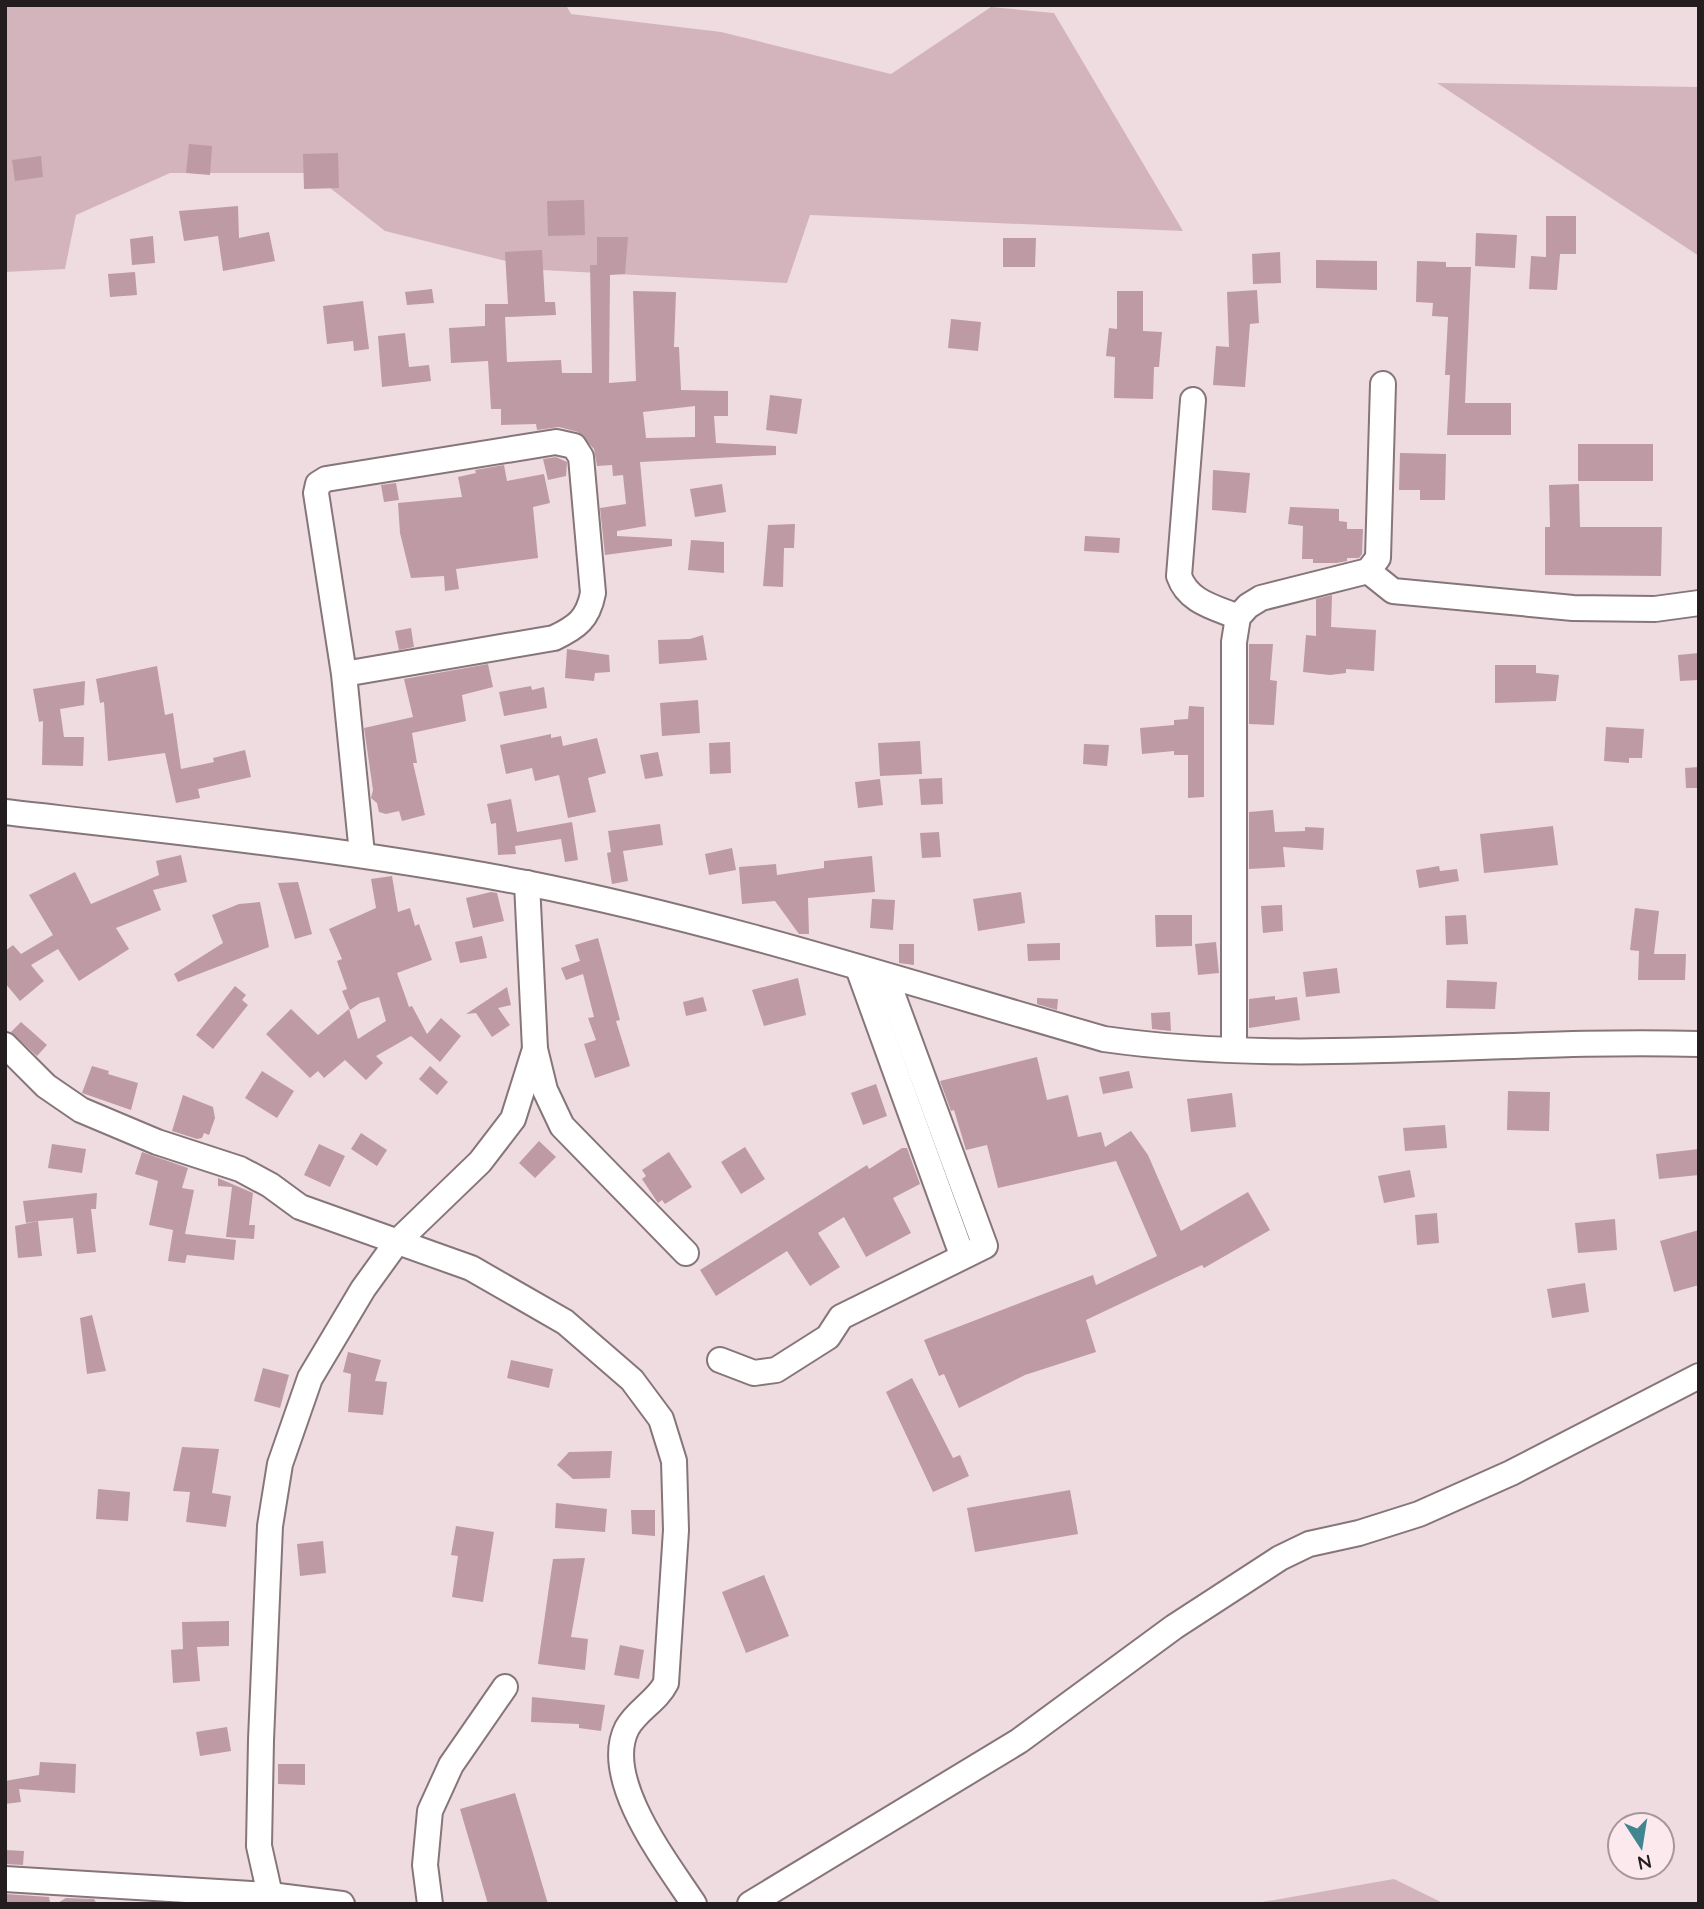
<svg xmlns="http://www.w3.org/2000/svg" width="1704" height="1909" viewBox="0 0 1704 1909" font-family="Quicksand,sans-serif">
  <rect width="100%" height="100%" fill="#efdce1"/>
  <!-- green -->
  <g fill="#d3b4bc">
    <polygon points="5,5 566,5 571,14 721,32 891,74 991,7 1054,13 1183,231 810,215 787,283 542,270 385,231 311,173 170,173 76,215 65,269 5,272"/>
    <polygon points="1437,83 1699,87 1699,256"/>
    <polygon points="1394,1879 1445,1904 1251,1904"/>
  </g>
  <!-- building -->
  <g fill="#bd9aa4" fill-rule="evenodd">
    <polygon points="189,144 212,146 210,175 186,173"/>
    <polygon points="338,153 339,188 304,189 303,154"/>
    <polygon points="41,156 43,177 15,181 12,160"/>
    <polygon points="584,200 585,235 548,236 547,201"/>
    <polygon points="238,206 239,238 269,232 275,261 223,271 218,236 184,241 179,211"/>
    <polygon points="1546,216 1576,216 1576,254 1560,254 1557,290 1529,289 1531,256 1546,257"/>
    <polygon points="1476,233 1517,235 1515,268 1475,266"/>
    <polygon points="153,236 155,263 132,265 130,239"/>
    <path d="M597 237H628L625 274 610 275 609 383 636 381 633 291 676 292 674 347H679L681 390 728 391V416H714L716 443 776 446V455L640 462 646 526 617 531V536L672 539V546L605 555 600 508 626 504 623 475 613 476 612 465 597 466 594 449 578 432 559 427 537 430 536 424 501 425V409H491L488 361 451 363 449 328 485 326V304H508L505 252 542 250 545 302H555L556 315 505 317 507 362 561 360 562 373H592L590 265H597ZM695 406V437L646 438 643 412Z"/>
    <polygon points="1003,238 1036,238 1035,267 1003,267"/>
    <polygon points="1280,252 1281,283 1253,284 1252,254"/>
    <polygon points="1316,260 1377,261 1377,290 1316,288"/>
    <polygon points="1417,261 1446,262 1446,267 1471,267 1465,403 1511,403 1511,435 1447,435 1450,375 1445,375 1448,317 1432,316 1433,303 1416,302"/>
    <polygon points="135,272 137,295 110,297 108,274"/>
    <polygon points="432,289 434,303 407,305 405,292"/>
    <polygon points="1257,290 1259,323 1250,324 1245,387 1213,385 1216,346 1229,347 1227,292"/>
    <polygon points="1117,291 1143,291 1143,331 1162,332 1159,367 1154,367 1153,399 1114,398 1115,357 1106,356 1109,328 1117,329"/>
    <polygon points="363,301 369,349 354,351 353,341 327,344 323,306"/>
    <polygon points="951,319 981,322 978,351 948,348"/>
    <polygon points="405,333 409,367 429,365 431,381 382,387 378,336"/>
    <polygon points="770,395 802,399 797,434 766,430"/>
    <rect x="1578" y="444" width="75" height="37"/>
    <polygon points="1400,453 1446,454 1445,500 1420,500 1420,490 1399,490"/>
    <polygon points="556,457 567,462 566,476 548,480 543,459"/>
    <polygon points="504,465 507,481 544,474 550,503 533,507 538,558 456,569 459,589 445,591 444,576 411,578 400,533 398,503 462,497 458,477 476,473 475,470"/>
    <polygon points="1213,470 1250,473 1246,513 1212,510"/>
    <polygon points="396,483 399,500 384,502 381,485"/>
    <polygon points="722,484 726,512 695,517 690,489"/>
    <polygon points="1579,484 1580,527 1662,527 1661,576 1545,575 1545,527 1550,527 1549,485"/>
    <polygon points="1290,507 1339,509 1339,521 1347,522 1347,529 1363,529 1362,554 1359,558 1347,558 1347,561 1337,563 1313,563 1313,559 1302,559 1303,526 1288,524"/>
    <polygon points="795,524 794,548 784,548 783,587 763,586 768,525"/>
    <polygon points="1085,536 1120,538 1119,553 1084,551"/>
    <polygon points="691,540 724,542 724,573 688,570"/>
    <polygon points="1332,595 1331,627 1376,630 1374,671 1346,669 1346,673 1330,675 1303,672 1306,635 1316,636 1316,599"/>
    <polygon points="411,628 414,647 399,650 395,631"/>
    <polygon points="703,635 707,660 659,664 658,640 690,639"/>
    <polygon points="1249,644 1273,644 1270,680 1277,681 1274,725 1249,724"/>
    <polygon points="567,649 609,655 610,672 595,673 594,681 565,678"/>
    <polygon points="1699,653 1699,680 1680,681 1678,655"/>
    <polygon points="488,664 493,687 462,695 466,721 412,733 417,763 413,763 425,815 402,821 399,811 386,814 379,812 377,803 371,798 373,790 364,728 413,717 404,679"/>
    <polygon points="1495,665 1536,665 1536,673 1559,675 1556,701 1495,703"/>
    <polygon points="157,666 165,715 173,713 181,769 214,762 213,758 245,750 251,777 198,789 200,798 176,803 165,753 108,761 104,702 100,703 96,679"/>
    <polygon points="85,681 84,705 60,709 64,737 84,737 83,766 42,765 43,721 39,722 33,689"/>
    <polygon points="531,686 532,690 544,687 547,708 504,716 499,692"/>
    <polygon points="698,700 700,733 662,736 660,703"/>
    <polygon points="1189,706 1204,707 1204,797 1188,798 1188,755 1174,755 1174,751 1142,754 1140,728 1174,725 1174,720 1188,719"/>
    <polygon points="1606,727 1644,729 1642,758 1629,758 1629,763 1604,761"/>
    <polygon points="551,734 551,738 561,736 563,746 597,738 606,773 588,778 596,812 568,818 559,775 535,781 532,768 506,774 500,745"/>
    <polygon points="920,741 922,774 880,776 878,743"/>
    <polygon points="730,742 731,773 710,774 709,743"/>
    <polygon points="1084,744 1109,745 1107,766 1083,764"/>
    <polygon points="658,752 663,776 645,779 640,755"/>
    <polygon points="1699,767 1699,788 1686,788 1685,768"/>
    <polygon points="942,778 943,804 921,805 919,779"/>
    <polygon points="880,779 883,805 858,808 855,782"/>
    <polygon points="511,799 517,832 572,822 578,860 565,862 561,839 515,846 516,854 498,855 496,823 491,824 487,804"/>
    <polygon points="1273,810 1275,832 1305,831 1305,827 1324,828 1323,850 1283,847 1285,867 1249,869 1249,812"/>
    <polygon points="660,824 663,845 623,851 628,881 612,884 607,853 611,852 608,831"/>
    <polygon points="1553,826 1558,865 1484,873 1480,834"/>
    <polygon points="939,832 941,857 922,858 920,833"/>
    <polygon points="732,848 736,870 709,875 705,854"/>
    <polygon points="181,855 187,882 153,890 161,910 116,928 129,949 79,981 58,949 31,965 44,981 20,1001 5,983 5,951 13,945 21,954 53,935 29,895 75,872 91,904 159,875 156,861"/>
    <polygon points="872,856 875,892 808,898 809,934 799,934 775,901 742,904 739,867 776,864 777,875 824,868 824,861"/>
    <polygon points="1439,866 1440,871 1457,869 1459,881 1419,888 1416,870"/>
    <polygon points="392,876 398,912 410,908 415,926 419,924 432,960 397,973 409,1007 412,1006 427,1034 441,1018 461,1036 440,1062 411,1036 376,1056 383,1063 366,1080 345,1060 324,1078 318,1071 310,1078 266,1034 291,1009 318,1035 349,1009 358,1039 386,1021 379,997 360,1003 350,1010 342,991 347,989 337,961 342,959 329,929 376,908 371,879"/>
    <polygon points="298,882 312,934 295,939 278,883"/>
    <polygon points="491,892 497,893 504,921 473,928 466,898"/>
    <polygon points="1021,892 1025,923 978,931 973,899"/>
    <polygon points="872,899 895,900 893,930 870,928"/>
    <polygon points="260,902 269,947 178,982 174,974 223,943 212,915 239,904"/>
    <polygon points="1282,905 1283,931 1263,933 1261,906"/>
    <polygon points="1635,908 1659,911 1654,954 1686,954 1685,980 1638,980 1639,951 1630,950"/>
    <polygon points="1155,915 1192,915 1192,946 1156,947"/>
    <polygon points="1466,915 1468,944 1446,945 1445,916"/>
    <polygon points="482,936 487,958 460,963 455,942"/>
    <polygon points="598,938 620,1020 616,1021 630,1066 595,1078 584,1044 596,1040 588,1018 594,1017 583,974 566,980 561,968 580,961 575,945"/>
    <polygon points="1216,942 1219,973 1198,975 1195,944"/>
    <polygon points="1060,943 1060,960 1028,961 1027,944"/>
    <polygon points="899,944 914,944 914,965 899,963"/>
    <polygon points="1337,968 1340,993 1306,997 1303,972"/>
    <polygon points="798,978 806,1015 764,1026 752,990"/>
    <polygon points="1447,980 1497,982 1495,1009 1446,1008"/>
    <polygon points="235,986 246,995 242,1000 248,1005 213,1049 196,1035"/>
    <polygon points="507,987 511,1005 498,1008 510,1025 492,1037 476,1013 466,1014"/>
    <polygon points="1275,996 1275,1000 1297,997 1300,1020 1249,1028 1249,999"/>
    <polygon points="703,997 707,1011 686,1016 683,1002"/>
    <polygon points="1037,998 1058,999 1057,1010 1037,1004"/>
    <polygon points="1170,1012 1171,1031 1152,1029 1151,1013"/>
    <polygon points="21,1022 47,1045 37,1056 11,1032"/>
    <polygon points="1037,1057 1047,1100 1068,1095 1078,1137 1101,1132 1105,1147 1131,1131 1148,1155 1181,1231 1248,1192 1270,1230 1204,1268 1202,1265 1086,1320 1096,1352 1025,1375 959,1408 944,1374 939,1376 924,1340 1093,1275 1096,1285 1157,1256 1116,1161 998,1188 987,1145 966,1150 954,1110 951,1111 940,1081"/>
    <polygon points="92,1066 109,1071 108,1074 138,1083 131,1110 82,1093"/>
    <polygon points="430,1066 448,1082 437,1095 419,1079"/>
    <polygon points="262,1071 294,1091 277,1118 245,1098"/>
    <polygon points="1129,1071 1133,1088 1103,1094 1099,1077"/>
    <polygon points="876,1084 887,1116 863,1125 851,1093"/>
    <polygon points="1508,1091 1550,1092 1549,1131 1507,1130"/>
    <polygon points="1232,1093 1236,1127 1191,1132 1187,1099"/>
    <polygon points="183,1095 213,1107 215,1118 209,1135 204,1133 202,1138 197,1139 172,1131"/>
    <polygon points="1445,1125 1447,1148 1405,1151 1403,1128"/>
    <polygon points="361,1133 387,1150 377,1166 351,1149"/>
    <polygon points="539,1141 556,1157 535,1178 519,1163"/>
    <polygon points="52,1144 86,1149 82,1173 48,1168"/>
    <polygon points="319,1144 345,1156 330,1187 304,1175"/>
    <polygon points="745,1147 765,1179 741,1194 721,1162"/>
    <polygon points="902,1148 907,1148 920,1184 893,1198 911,1233 866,1257 844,1217 818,1233 840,1267 810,1286 787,1251 716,1296 700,1270 867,1165 869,1169"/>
    <polygon points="1699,1149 1699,1175 1659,1179 1656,1154"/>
    <polygon points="142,1152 188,1168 182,1188 194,1190 185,1234 236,1240 234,1260 187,1255 185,1263 168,1261 173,1230 149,1225 158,1181 135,1174"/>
    <polygon points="669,1152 692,1187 665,1204 662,1200 658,1203 642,1179 646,1176 642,1170"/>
    <polygon points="1410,1170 1415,1197 1384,1203 1378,1176"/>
    <polygon points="218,1178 253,1193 249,1225 255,1225 254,1239 226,1237 232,1187 218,1186"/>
    <polygon points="97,1193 96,1209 91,1209 96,1252 77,1254 73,1218 38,1221 42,1256 18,1258 15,1226 38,1221 26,1223 23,1201"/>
    <polygon points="1437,1213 1439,1243 1417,1245 1415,1215"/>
    <polygon points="1615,1219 1617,1250 1578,1253 1575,1223"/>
    <polygon points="1699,1230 1699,1285 1674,1292 1660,1241"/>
    <polygon points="1585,1283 1589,1312 1552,1318 1547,1289"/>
    <polygon points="92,1315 106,1371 87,1374 80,1318"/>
    <polygon points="348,1352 381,1360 375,1381 387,1382 383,1415 348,1412 351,1374 343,1372"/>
    <polygon points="511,1360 553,1369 549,1388 507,1378"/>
    <polygon points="263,1368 289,1375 280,1408 254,1401"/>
    <polygon points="912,1378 953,1458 960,1455 969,1476 933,1492 886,1392"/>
    <polygon points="182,1447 219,1449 212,1493 231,1496 226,1527 186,1522 190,1492 173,1491"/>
    <polygon points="612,1451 610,1478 573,1479 557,1465 569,1452"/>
    <polygon points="98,1489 130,1492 128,1521 96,1519"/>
    <polygon points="1070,1490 1078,1534 975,1552 967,1508"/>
    <polygon points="556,1503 607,1509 605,1532 555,1528"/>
    <polygon points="631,1510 655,1510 655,1536 632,1534"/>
    <polygon points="456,1526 494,1532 483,1602 452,1597 458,1556 451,1555"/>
    <polygon points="323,1541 326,1573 300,1576 297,1544"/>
    <polygon points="585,1558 571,1637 588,1639 585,1670 538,1664 553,1559"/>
    <polygon points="764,1575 789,1636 746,1653 722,1592"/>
    <polygon points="229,1621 229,1646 197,1647 200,1681 173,1683 171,1650 183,1649 182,1622"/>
    <polygon points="620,1645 644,1650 639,1679 614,1675"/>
    <polygon points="532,1697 605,1705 601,1731 579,1728 579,1724 531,1722"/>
    <polygon points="227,1727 231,1751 200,1756 196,1732"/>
    <polygon points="40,1762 76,1764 75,1793 19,1789 21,1802 5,1804 5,1781 39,1775"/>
    <polygon points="278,1764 305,1764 305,1785 278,1784"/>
    <polygon points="515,1793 548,1904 488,1904 460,1809"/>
    <polygon points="5,1850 24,1851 23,1865 5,1864"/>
    <polygon points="5,1894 49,1897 50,1902 5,1904"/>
    <polygon points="66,1898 94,1899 97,1904 56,1904"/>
  </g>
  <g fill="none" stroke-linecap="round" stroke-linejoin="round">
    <defs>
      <g id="minor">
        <path d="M1193 400 1179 576C1188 602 1214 607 1238 617"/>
        <polyline points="1368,571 1393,591 1573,608 1655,609 1699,603"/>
        <path d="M344 674 554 638C577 627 588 619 593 593L581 457 574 446 556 442 326 479 318 484 316 493 344 674 362 854"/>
        <path d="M5 812C180 832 353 850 526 883 722 922 912 984 1104 1039 1300 1067 1501 1038 1699 1044"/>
        <polyline points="527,883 535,1049 545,1090 562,1126 686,1253"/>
        <polyline points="858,968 962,1255"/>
        <path d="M5 1045 46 1086 81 1110 157 1142 240 1169 270 1185 300 1207 471 1268 565 1322 632 1380 661 1419 674 1461 676 1530 666 1683C657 1701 637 1710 627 1728 601 1779 667 1863 694 1904"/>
        <polyline points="1234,1049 1234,642 1238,617 1248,606 1261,598 1368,571 1378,558 1383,384"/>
        <polyline points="720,1360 754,1373 776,1370 828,1337 841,1317 985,1246 886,977"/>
        <polyline points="5,1879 270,1895 342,1904"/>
        <polyline points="270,1895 259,1846 261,1740 270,1526 280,1464 310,1378 363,1289 397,1242 480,1162 513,1119 535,1049"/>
        <polyline points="430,1904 425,1865 430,1811 451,1765 505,1687"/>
        <polyline points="750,1904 1019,1741 1174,1627 1280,1558 1309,1544 1359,1533 1419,1514 1511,1473 1699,1376"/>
      </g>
    </defs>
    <!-- minor casing -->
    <use href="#minor" stroke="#867579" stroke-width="28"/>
    <!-- minor -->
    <use href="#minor" stroke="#fff" stroke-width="24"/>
  </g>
  <!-- border -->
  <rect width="1704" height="1909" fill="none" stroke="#241d1f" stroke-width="14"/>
  <!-- north arrow -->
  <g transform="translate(1641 1846) rotate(168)"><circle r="33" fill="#fce9ee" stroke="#a6979b" stroke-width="2"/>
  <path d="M0-5L12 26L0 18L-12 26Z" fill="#408691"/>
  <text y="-10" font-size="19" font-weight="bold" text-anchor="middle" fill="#241d1f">N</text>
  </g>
</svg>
